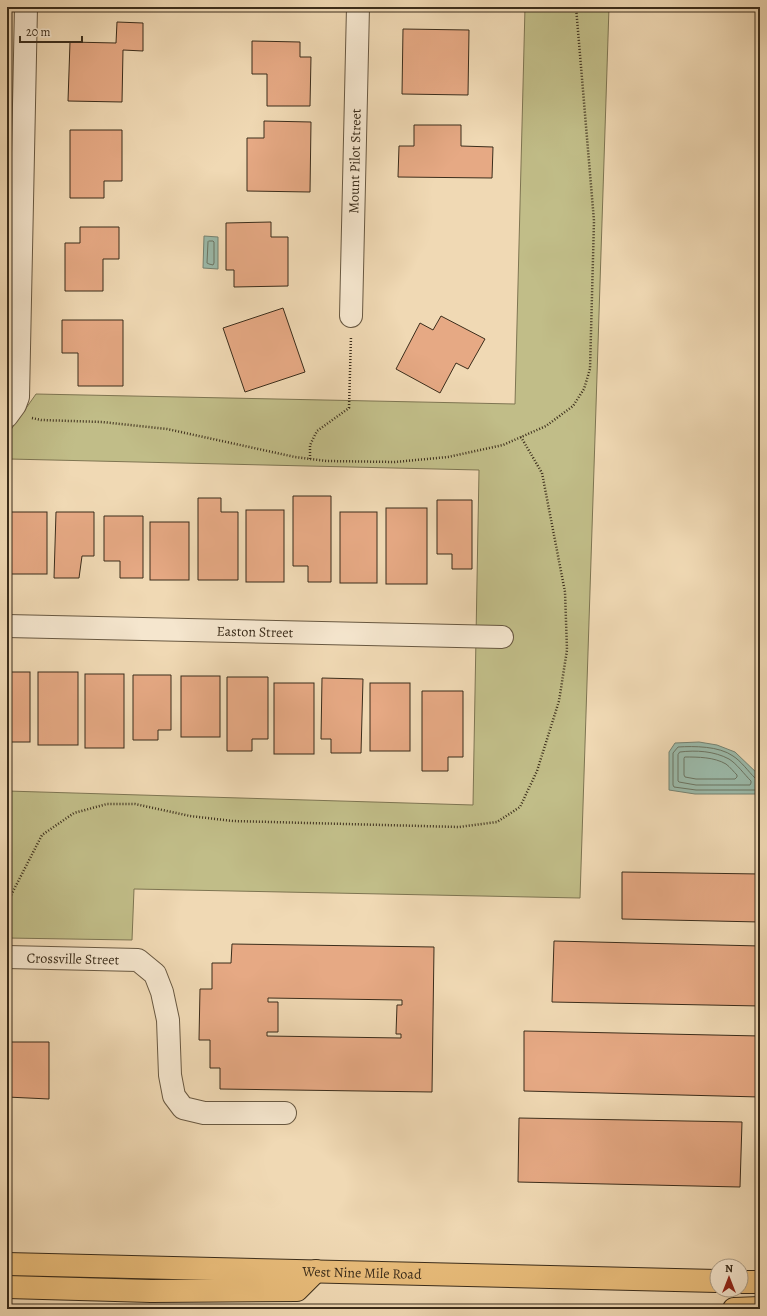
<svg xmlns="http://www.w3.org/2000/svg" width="767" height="1316" viewBox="0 0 767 1316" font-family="Alegreya,serif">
  <rect width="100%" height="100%" fill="#f0d9b4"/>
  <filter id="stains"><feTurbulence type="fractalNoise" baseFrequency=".005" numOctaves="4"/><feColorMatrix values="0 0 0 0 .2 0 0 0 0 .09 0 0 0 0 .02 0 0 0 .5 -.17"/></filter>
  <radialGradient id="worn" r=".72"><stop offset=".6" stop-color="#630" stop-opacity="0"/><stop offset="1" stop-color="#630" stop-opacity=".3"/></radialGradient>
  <!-- green -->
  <polygon fill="#c1bd88" stroke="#7e7552" points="525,7 609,7 580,898 134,889 132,940 7,938 7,791 473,805 479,470 9,459 10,431 36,394 515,404"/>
  <!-- water -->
  <g fill="#9bbaaa" stroke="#758271">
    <polygon points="204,236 218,237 218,269 203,268"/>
    <polygon points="699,742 717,745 735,752 760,776 760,794 695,794 669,790 669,752 675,743"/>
  </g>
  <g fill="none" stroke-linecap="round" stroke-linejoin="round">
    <!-- shore -->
    <g stroke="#6b7462" stroke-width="1">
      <polygon points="209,241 213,241 214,242 214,263 213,265 209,264 207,263 208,242"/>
      <path d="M680 752C696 750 714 751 729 759 737 764 744 774 751 781V783L750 785H696L679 782 678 781V755Z"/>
      <path d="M685 757C698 757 714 757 726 764 730 767 734 772 737 775V777L735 779H696L685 777 684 775V759Z"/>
      <path d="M760 780 755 778C748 771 741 761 733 756 719 746 694 746 678 747L673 753V785L674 787 696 790H760"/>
    </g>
  </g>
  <!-- building -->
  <g fill="#e6a984" stroke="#3b2d1b" fill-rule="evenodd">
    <rect x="246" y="7" width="65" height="2"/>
    <polygon points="117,22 143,23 143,51 123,50 122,102 68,101 70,42 116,43"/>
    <polygon points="403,29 469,30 468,95 402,94"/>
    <polygon points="252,41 300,42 300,57 311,57 310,106 267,106 267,74 252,74"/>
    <polygon points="264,121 311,122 310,192 247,191 247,138 264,138"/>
    <polygon points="414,125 461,125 461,146 493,147 492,178 398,177 399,146 414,146"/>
    <polygon points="70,130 122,130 122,181 104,181 104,198 70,198"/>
    <polygon points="271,222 271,237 288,237 288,286 234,287 234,270 226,270 226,223"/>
    <polygon points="80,227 119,227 119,259 103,259 103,291 65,291 65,243 80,243"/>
    <polygon points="283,308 305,372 245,392 223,328"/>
    <polygon points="441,316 485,339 468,369 456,363 440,393 396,369 420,323 433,330"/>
    <polygon points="62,320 123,320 123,386 78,386 78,353 62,353"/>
    <polygon points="293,496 331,496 331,582 308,582 308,566 293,566"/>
    <polygon points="198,498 221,498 221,512 238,512 238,580 198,580"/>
    <polygon points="437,500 472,500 472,569 452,569 452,554 437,554"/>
    <rect x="386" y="508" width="41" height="76"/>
    <rect x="246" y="510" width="38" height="72"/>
    <rect x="10" y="512" width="37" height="62"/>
    <polygon points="56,512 94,512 94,556 82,556 79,578 54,578"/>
    <rect x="340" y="512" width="37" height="71"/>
    <polygon points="104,516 143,516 143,578 120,578 120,561 104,561"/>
    <rect x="150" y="522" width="39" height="58"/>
    <rect x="7" y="672" width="23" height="70"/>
    <rect x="38" y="672" width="40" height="73"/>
    <rect x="85" y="674" width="39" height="74"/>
    <polygon points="133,675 171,675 171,730 158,730 158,740 133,740"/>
    <rect x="181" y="676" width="39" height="61"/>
    <polygon points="227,677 268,677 268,739 252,739 252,751 227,751"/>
    <polygon points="322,678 363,679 361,753 331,753 331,739 321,739"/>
    <rect x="274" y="683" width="40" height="71"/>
    <rect x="370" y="683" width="40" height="68"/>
    <polygon points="422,691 463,691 463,757 448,757 448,771 422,771"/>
    <polygon points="622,872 760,874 760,922 622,919"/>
    <polygon points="554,941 760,946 760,1006 552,1002"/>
    <path d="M232 944 434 947 432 1092 220 1089V1068H210V1040H199L200 989H212V963H231ZM268 998 402 1000V1005H397L396 1034H401V1038L267 1036V1032H278V1002H268Z"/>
    <polygon points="524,1031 760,1036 760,1097 524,1091"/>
    <polygon points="7,1042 49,1042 49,1099 7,1097"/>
    <polygon points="519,1118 742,1122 740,1187 518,1182"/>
  </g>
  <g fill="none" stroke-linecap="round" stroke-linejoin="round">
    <defs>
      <g id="minor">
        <path id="s1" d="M351 316 358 7"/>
        <polyline points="7,416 15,405 18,397 26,7"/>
        <path id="s2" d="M7 626 502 637"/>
        <path id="s3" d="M7 957 138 960 155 974 162 992 168 1020 170 1075 174 1096 183 1108 204 1113H285"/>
      </g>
      <g id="major">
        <path id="s4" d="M7 1264 717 1281"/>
        <polyline points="741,1282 760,1282"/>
        <polyline points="7,1287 151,1291 297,1290 316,1271"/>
        <polyline points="734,1309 760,1308"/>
      </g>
    </defs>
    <!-- minor casing -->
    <use href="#minor" stroke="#685841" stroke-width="24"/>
    <!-- major casing -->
    <use href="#major" stroke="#3b2d1b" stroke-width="24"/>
    <!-- path -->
    <g stroke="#3b2d1b" stroke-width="2.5" stroke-dasharray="1 2" stroke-linecap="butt">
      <polyline points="32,418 41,420 102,422 167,429 295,457 327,461 395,462 448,457 503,445 546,426 573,406 584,389 590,369 594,221 576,7"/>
      <polyline points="310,459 310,445 317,431 349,408 351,336"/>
      <polyline points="7,903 42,835 74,813 107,804 135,804 190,816 233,821 459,827 497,822 520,807 537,771 559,701 567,650 565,592 542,473 521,437"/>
    </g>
    <!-- minor -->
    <use href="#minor" stroke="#f5e6ce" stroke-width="22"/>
    <!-- major -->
    <use href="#major" stroke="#e8bc7a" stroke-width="22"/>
  </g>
  <g text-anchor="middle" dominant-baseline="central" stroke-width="3" stroke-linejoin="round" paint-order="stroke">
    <!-- street labels -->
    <g font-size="14" fill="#3b2d1b" stroke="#f5e6ce">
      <text stroke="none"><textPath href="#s1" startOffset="155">Mount Pilot Street</textPath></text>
      <text stroke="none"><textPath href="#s2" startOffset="248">Easton Street</textPath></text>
      <text stroke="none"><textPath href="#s3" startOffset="66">Crossville Street</textPath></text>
      <text stroke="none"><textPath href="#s4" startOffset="355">West Nine Mile Road</textPath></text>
    </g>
  </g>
  <!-- margin -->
  <rect width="767" height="1316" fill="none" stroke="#f0d9b4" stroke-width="24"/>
  <rect x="8" y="8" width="751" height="1300" fill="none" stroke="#3b2d1b" stroke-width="2"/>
  <rect x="12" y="12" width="743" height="1292" fill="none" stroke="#3b2d1b"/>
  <!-- north arrow -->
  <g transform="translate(729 1278)"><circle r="19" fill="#f5e6ce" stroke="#ab9c86"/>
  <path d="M0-3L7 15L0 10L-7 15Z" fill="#8f2418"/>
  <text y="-6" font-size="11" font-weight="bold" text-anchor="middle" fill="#3b2d1b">N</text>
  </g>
  <!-- scale -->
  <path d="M20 36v6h62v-6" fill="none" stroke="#3b2d1b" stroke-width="2"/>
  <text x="26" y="36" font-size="12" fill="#3b2d1b" stroke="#f5e6ce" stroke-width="3" paint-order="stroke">20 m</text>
  <rect width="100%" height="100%" filter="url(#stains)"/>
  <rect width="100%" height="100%" fill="url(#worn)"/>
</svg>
